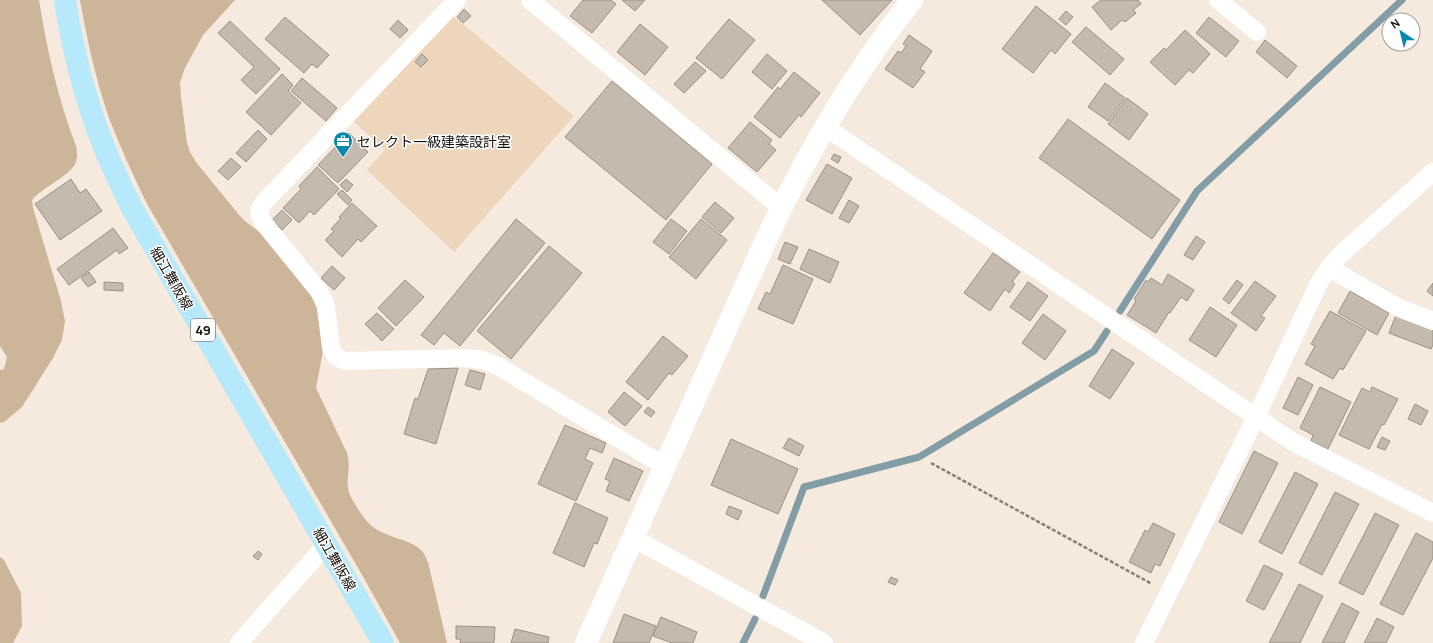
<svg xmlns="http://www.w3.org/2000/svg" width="1433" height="643" viewBox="0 0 1433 643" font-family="Manrope,'Noto Sans JP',sans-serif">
  <rect width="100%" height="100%" fill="#f6eade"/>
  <!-- green -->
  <polygon fill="#edd6bb" points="453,16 574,116 454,252 367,170 385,150 353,121"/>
  <!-- forest -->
  <g fill="#ccb599">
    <path d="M0 0H39C47 50 58 99 76 146 77 153 78 158 75 164 69 176 42 188 32 200L33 208 61 301 65 321 62 340 53 358 22 407 4 422 0 423V370L4 369 7 357 0 346Z"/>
    <path d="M80 0H235L203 35 185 68 180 82 181 97 187 143 190 152 196 162 239 215 245 221 262 234 311 295 317 309 323 351 316 388 347 453C352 469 344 480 350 495 355 505 364 520 373 527 387 538 411 539 422 551 425 554 426 559 428 562L447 643H400L365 580 146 202C133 175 120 147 109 118 96 80 87 40 80 0Z"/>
    <polygon points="0,557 4,560 21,593 22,626 13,643 0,643"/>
  </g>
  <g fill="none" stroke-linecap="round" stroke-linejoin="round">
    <!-- stream -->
    <g stroke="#829da6" stroke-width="7">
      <polyline points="1120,311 1197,191 1402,0"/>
      <polyline points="763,596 804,487 919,457 1094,351 1107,331"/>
      <polyline points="743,643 755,619"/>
    </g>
  </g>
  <!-- building -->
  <g fill="#c4baad" stroke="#9b9185">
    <polygon points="583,0 611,0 616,4 592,33 570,16"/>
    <polygon points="622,0 645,0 635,11"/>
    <polygon points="822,0 892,0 860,35"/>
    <polygon points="1101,0 1138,0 1141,4 1133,10 1136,13 1125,22 1122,20 1111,30 1092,7"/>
    <polygon points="1036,6 1071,34 1055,54 1051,50 1033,73 1002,49"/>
    <polygon points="464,9 471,16 463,23 457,17"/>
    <polygon points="1066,11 1073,17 1066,25 1059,19"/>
    <polygon points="285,17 329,55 317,68 312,64 304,73 265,39"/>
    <polygon points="1209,17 1239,41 1226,57 1196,33"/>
    <polygon points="729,19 755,40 722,79 696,58"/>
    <polygon points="398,20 408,30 400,38 390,29"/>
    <polygon points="230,21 280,69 256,94 241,80 254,67 218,33"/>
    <polygon points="640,24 668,47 645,75 617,52"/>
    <polygon points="1086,27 1124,59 1110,75 1072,42"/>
    <polygon points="1185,30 1210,54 1193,73 1189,70 1175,85 1150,62 1164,48 1166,50"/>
    <polygon points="909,35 932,51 920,69 925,72 913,88 885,69 898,51 901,53 906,46 903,44"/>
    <polygon points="1265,40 1297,66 1287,78 1256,52"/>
    <polygon points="422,54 428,60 421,67 415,62"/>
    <polygon points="767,54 787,71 772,89 752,72"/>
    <polygon points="695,62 706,71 684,93 674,84"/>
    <polygon points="794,72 820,93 801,117 799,115 780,138 754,117 778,87 780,89"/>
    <polygon points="282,74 293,85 288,91 301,103 271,135 246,112"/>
    <polygon points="302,78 337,108 326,121 291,91"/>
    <polygon points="612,81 712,164 666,220 565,137"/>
    <polygon points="1105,83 1125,98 1108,121 1088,107"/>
    <polygon points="1127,98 1148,114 1129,140 1108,124"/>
    <polygon points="1068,119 1180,200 1152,239 1039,158"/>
    <polygon points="750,122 772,140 769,144 776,150 757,172 728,148"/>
    <polygon points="258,130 267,139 246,162 236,153"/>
    <polygon points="349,133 368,152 338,183 318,165"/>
    <polygon points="834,154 841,157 838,163 831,159"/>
    <polygon points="231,158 241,167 228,180 218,171"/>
    <polygon points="827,164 852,178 832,214 806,200"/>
    <polygon points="317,167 339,189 314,215 310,211 299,223 283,208 301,189 299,186"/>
    <polygon points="71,179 80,193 86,189 102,211 60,240 35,204"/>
    <polygon points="346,179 353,185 347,192 340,185"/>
    <polygon points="342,190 352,200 348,205 337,194"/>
    <polygon points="849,200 859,206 849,223 839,218"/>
    <polygon points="715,202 734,218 721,233 702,217"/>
    <polygon points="352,203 377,226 361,242 358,239 342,257 325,240 334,231 331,229 341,218 339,217"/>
    <polygon points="282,210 292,220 282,230 272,220"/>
    <polygon points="516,219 545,243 460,346 444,333 434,345 421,335"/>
    <polygon points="671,219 687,231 669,254 653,242"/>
    <polygon points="701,219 727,240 696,279 669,257"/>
    <polygon points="113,228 128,248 119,254 117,250 69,285 57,269"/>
    <polygon points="1196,236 1205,242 1193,260 1184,255"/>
    <polygon points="785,242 798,247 790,264 778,259"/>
    <polygon points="549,246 582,273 511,359 477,331"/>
    <polygon points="809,249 839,262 830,283 800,269"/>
    <polygon points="993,253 1020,272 1012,282 1015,284 1009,293 1005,289 990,311 964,293"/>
    <polygon points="783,265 813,279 793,324 758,309 766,292 770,294"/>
    <polygon points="332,266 345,278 334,290 321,278"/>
    <polygon points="89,272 96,282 88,287 81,278"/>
    <polygon points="1168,274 1194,290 1187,301 1181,297 1170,313 1169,312 1156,333 1127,315 1136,301 1134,299 1146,280 1148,282 1151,278 1162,285"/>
    <polygon points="405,280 424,297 396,326 378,308"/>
    <polygon points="1237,280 1243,285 1229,304 1223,299"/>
    <polygon points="1255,281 1276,296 1261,316 1265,318 1256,331 1231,313"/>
    <polygon points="104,282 123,283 123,291 104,290"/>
    <polygon points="1028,282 1048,296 1030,321 1010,307"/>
    <polygon points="1433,283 1433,296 1427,291"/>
    <polygon points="1350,291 1389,313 1377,335 1338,313"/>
    <polygon points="1210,307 1237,325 1216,357 1189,340"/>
    <polygon points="1330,311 1366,331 1343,370 1340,368 1333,379 1305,364 1315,346 1311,344"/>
    <polygon points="377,313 394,329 382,341 365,324"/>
    <polygon points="1043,314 1066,331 1045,360 1022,343"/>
    <polygon points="1396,315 1433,329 1433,345 1431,349 1389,333"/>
    <polygon points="663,336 688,356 672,375 669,373 648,400 626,382"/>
    <polygon points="1112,349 1134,363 1110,399 1089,386"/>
    <polygon points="458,368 436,444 404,434 415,398 418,399 428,369"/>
    <polygon points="470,370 485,374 480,390 465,385"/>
    <polygon points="1298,377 1313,385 1298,415 1283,408"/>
    <polygon points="1320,387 1351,402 1328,449 1311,441 1313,435 1300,428"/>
    <polygon points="1372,387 1398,399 1384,425 1382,424 1369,449 1339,435 1362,388 1370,392"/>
    <polygon points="624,392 642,406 625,426 608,412"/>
    <polygon points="1415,404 1428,411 1421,425 1408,419"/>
    <polygon points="648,407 655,412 651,417 644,412"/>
    <polygon points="565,425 606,443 602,453 590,448 585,459 593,463 576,501 538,484"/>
    <polygon points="1382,437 1390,441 1385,450 1377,447"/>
    <polygon points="789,438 804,446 799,456 783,448"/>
    <polygon points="731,439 798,469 778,514 711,485"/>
    <polygon points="1254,451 1278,463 1242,534 1219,522"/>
    <polygon points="614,458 643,471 629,501 606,491 610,481 605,479"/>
    <polygon points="1295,472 1318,484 1282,554 1259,542"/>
    <polygon points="1335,492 1359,504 1322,575 1299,563"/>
    <polygon points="575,503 608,518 597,544 594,543 584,567 553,553"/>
    <polygon points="729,506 742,511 738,520 726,514"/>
    <polygon points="1375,513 1399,525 1363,595 1339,583"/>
    <polygon points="1153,523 1175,534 1160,566 1155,564 1151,573 1129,562 1145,530 1148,532"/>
    <polygon points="1416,533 1433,542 1433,558 1403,615 1380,604"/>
    <polygon points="258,551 262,554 258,560 253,556"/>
    <polygon points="1264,565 1283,574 1264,610 1246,601"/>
    <polygon points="891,577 898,580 895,585 888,582"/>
    <polygon points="1299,584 1323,596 1300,643 1269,643"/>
    <polygon points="1342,603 1359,612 1344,643 1322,643"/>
    <polygon points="624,614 656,626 649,643 613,643"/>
    <polygon points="661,617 697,632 693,643 672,643 653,636"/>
    <polygon points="1377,618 1394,627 1386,643 1364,643"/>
    <polygon points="456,626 495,627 494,643 460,643 461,639 456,639"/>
    <polygon points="515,629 549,637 548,643 511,643"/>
  </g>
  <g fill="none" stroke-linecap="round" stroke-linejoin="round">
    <!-- path -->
    <polyline stroke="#888078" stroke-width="2.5" stroke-dasharray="4 2" stroke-linecap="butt" points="931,463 1152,584"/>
    <!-- minor -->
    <g stroke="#fff" stroke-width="18">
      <polyline points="457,0 264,202 259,211 262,221 318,290 323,298 326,307 331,348 336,357 345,361 467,358 483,360 498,366 651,458 665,464"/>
      <polyline points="530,0 773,201 782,206"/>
      <polyline points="1218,0 1257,32"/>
      <polyline points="825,127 1293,442 1433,513"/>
      <polyline points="1329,268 1399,308 1433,321"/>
      <polyline points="632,539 646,545 824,643"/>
      <polyline points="239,643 327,544"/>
      <polyline points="1144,643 1256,417 1320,281 1329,268 1339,256 1433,172"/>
    </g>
    <!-- tertiary -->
    <path stroke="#fff" stroke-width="22" d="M586 643 766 240C806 155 853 74 912 0"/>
    <!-- primary -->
    <path stroke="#b6e9fb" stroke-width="22" d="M65 0C74 58 89 115 113 168 119 182 126 196 133 210L383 643"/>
  </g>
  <!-- icons -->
  <defs>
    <symbol id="office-pin" viewBox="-11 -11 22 30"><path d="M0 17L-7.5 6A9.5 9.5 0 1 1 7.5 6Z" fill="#0889ab" stroke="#fff"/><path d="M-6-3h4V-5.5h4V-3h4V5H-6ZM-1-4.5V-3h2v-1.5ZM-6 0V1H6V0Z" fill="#fff"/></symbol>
  </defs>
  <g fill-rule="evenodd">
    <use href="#office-pin" x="332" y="130" width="22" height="30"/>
  </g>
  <g text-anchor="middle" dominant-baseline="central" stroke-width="3" stroke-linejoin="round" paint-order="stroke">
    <!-- shield labels -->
    <rect fill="#fff" stroke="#5a5855" stroke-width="1" x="191" y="319" width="24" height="22" rx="3"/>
    <g font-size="13" font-weight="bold" fill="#14100c">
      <text x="203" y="330">49</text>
    </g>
    <!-- poi labels -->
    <g font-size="14" fill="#14100c" stroke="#fff" text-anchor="start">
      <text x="357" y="141">セレクト一級建築設計室</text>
    </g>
    <!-- street labels -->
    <g font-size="14" fill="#14100c" stroke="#fff">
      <text transform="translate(172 278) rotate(60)">細江舞阪線</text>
      <text transform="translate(335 559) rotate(60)">細江舞阪線</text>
    </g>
  </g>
  <!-- north arrow -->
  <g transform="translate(1401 32) rotate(325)"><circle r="19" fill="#ffffff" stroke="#a19f9e"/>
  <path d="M0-3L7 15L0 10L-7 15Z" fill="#0889ab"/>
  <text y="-6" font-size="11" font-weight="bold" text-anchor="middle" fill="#14100c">N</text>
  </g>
</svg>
